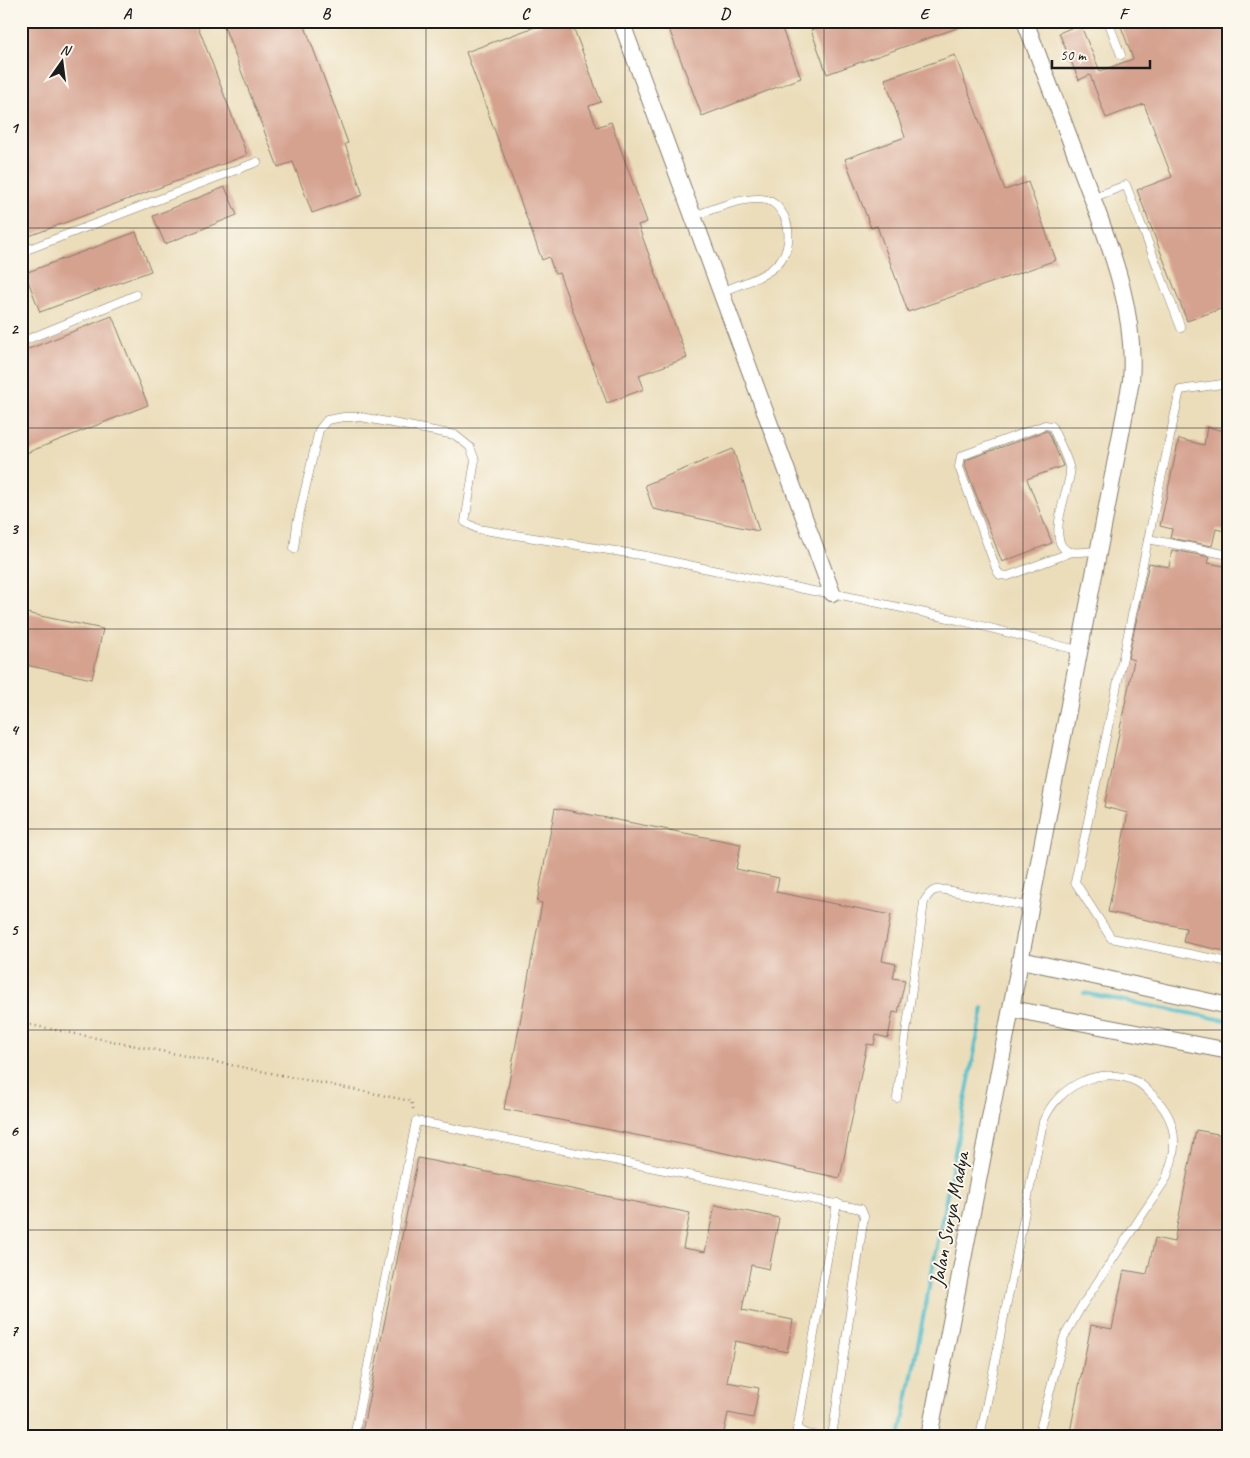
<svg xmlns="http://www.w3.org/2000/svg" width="1250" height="1458" viewBox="0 0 1250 1458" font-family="Caveat,sans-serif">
  <rect width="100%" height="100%" fill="#fbf7ec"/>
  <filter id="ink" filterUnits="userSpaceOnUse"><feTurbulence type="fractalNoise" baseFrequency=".02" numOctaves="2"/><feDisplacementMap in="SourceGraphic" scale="10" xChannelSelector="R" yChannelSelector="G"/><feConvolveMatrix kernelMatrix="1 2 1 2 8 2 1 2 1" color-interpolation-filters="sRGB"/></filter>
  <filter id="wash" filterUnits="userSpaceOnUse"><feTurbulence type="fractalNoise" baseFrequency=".0096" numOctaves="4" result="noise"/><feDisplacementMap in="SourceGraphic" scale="20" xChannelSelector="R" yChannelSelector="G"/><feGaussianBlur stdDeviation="1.12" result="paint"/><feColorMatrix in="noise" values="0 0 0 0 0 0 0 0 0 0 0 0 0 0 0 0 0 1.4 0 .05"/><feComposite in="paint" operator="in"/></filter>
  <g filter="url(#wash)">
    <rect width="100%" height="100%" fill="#ebddba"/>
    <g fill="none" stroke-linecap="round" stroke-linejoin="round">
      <!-- stream -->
      <g stroke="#51beca" stroke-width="4">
        <polyline points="1084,993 1229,1021"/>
        <polyline points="900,1437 983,1008"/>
      </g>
    </g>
    <g id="blocks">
      <!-- building -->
      <g fill="#d6a290">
        <polygon points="21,21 196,21 247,155 21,239"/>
        <polygon points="222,21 303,21 348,143 345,144 363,195 312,213 293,162 278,167"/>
        <polygon points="551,21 571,21 601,102 589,106 597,127 611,122 647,222 638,225 687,358 639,375 644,389 607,403 559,273 555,274 549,257 542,260 466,52"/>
        <polygon points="666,21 779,21 801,78 702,116"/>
        <polygon points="835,21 971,21 971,23 827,74 811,30"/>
        <polygon points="1119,21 1229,21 1229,306 1187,321 1137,190 1172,177 1144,104 1106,118 1090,75 1079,80 1059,33 1080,24 1100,71 1133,59"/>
        <polygon points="955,55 1005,190 1028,182 1056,260 908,312 877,226 871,228 845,159 905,137 885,79"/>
        <polygon points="225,187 237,215 165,244 153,216"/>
        <polygon points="136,232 151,271 40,312 25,273"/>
        <polygon points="112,316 148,405 21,455 21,352"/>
        <polygon points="1207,427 1229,432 1229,532 1216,529 1212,546 1170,538 1172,529 1160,526 1179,439 1204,445"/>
        <polygon points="1046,431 1048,431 1063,466 1027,479 1052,543 1002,562 965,466 966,460"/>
        <polygon points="733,449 759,531 653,509 645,485"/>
        <polygon points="1172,550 1210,557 1208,563 1229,567 1229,952 1183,942 1186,928 1108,912 1128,813 1104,807 1134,660 1128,658 1149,563 1169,567"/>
        <polygon points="21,612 103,629 92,679 21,664"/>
        <polygon points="555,808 741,844 736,869 779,878 776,892 891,915 882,961 896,964 893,978 905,980 898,1013 893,1012 888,1038 876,1035 874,1045 867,1044 840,1178 696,1147 504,1109 542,903 537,902"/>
        <polygon points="1196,1130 1229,1136 1229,1437 1069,1437 1091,1325 1112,1329 1124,1270 1147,1274 1155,1238 1174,1242"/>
        <polygon points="418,1158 690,1213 683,1248 705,1252 715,1205 779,1218 769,1269 751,1265 742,1310 793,1320 787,1352 735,1341 727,1382 759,1388 753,1418 728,1413 723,1437 361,1437"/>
      </g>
    </g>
  </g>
  <g filter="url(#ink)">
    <use href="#blocks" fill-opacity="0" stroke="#847c6b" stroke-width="1"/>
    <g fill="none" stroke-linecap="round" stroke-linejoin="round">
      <defs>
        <g id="service">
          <polyline points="1108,21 1121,55"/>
          <polyline points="1092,198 1126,185 1181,328"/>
          <path d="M693 216C714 209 738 198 761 199 773 200 778 206 784 216 788 224 789 234 788 242 784 274 747 281 721 292"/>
          <polyline points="21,252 257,162"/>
          <polyline points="21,342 136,295"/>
          <polyline points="1229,383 1180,390 1075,882 1111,938 1229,962"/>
          <polyline points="1148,539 1229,555"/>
          <polyline points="294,549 297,524 319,430 327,420 344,417 361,417 455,435 470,447 475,460 465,522 478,529 646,556 813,591 832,593 958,620 1081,651"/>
          <path d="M1072 552 1008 576 1000 575 997 571 959 467 961 456 1045 425 1052 426C1056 437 1071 463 1070 474 1068 491 1044 546 1071 552 1080 553 1090 551 1099 551"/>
          <path d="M897 1098 924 902C930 891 934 888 946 890L1031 907"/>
          <polyline points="797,1429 806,1434 824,1437"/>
          <polyline points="354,1437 416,1121 861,1209 864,1216 832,1437"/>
          <polyline points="796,1437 837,1203"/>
          <path d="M980 1437 1043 1122C1057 1086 1100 1064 1137 1082 1145 1086 1151 1094 1157 1100 1167 1111 1174 1126 1174 1141 1175 1154 1170 1167 1166 1179L1081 1307 1064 1337 1038 1437"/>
        </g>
        <g id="minor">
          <polyline points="621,21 832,593"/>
          <polyline points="1021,960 1229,1006"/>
          <polyline points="1012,1009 1229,1051"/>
          <path d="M929 1437 1131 381C1137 308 1107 238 1082 171 1063 121 1044 71 1025 21"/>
        </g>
      </defs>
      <!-- service casing -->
      <use href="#service" stroke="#847c6b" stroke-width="9"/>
      <!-- minor casing -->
      <use href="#minor" stroke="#847c6b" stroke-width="18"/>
      <!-- path -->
      <polyline stroke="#847c6b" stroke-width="2.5" stroke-dasharray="1 4" stroke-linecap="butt" points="21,1023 411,1101 414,1112"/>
      <!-- service -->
      <use href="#service" stroke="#fff" stroke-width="8"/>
      <!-- minor -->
      <use href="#minor" stroke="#fff" stroke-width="16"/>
    </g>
  </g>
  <!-- grid -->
  <path fill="none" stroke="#1c1c1c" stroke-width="1" stroke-opacity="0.55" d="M227 21V1437M426 21V1437M625 21V1437M824 21V1437M1023 21V1437M21 228H1229M21 428H1229M21 629H1229M21 829H1229M21 1030H1229M21 1230H1229"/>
  <g text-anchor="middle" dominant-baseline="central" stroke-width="4" stroke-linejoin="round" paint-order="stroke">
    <!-- street labels -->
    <g font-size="21" fill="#1c1c1c" stroke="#fbf7ec">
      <text transform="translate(949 1219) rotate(-79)">Jalan Surya Madya</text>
    </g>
  </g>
  <!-- margin -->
  <rect width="1250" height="1458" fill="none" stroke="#fbf7ec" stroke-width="55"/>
  <!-- north arrow -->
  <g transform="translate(62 62) rotate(14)" stroke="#fbf7ec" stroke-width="4" paint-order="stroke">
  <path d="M0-4L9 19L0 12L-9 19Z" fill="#1c1c1c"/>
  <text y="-8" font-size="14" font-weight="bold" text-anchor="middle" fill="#1c1c1c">N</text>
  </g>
  <!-- scale -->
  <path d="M1052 60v8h98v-8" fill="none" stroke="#1c1c1c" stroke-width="2.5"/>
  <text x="1060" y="60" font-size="15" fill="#1c1c1c" stroke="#fbf7ec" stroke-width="4" paint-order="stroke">50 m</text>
  <rect x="28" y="28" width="1194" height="1402" fill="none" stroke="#1c1c1c" stroke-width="2"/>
  <g font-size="16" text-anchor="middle" font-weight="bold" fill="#1c1c1c">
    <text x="127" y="19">A</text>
    <text x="326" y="19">B</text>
    <text x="525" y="19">C</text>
    <text x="725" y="19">D</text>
    <text x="924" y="19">E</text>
    <text x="1123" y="19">F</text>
    <text x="14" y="133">1</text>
    <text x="14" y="334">2</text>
    <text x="14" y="534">3</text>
    <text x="14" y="735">4</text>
    <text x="14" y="935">5</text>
    <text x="14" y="1136">6</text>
    <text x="14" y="1336">7</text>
  </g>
</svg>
